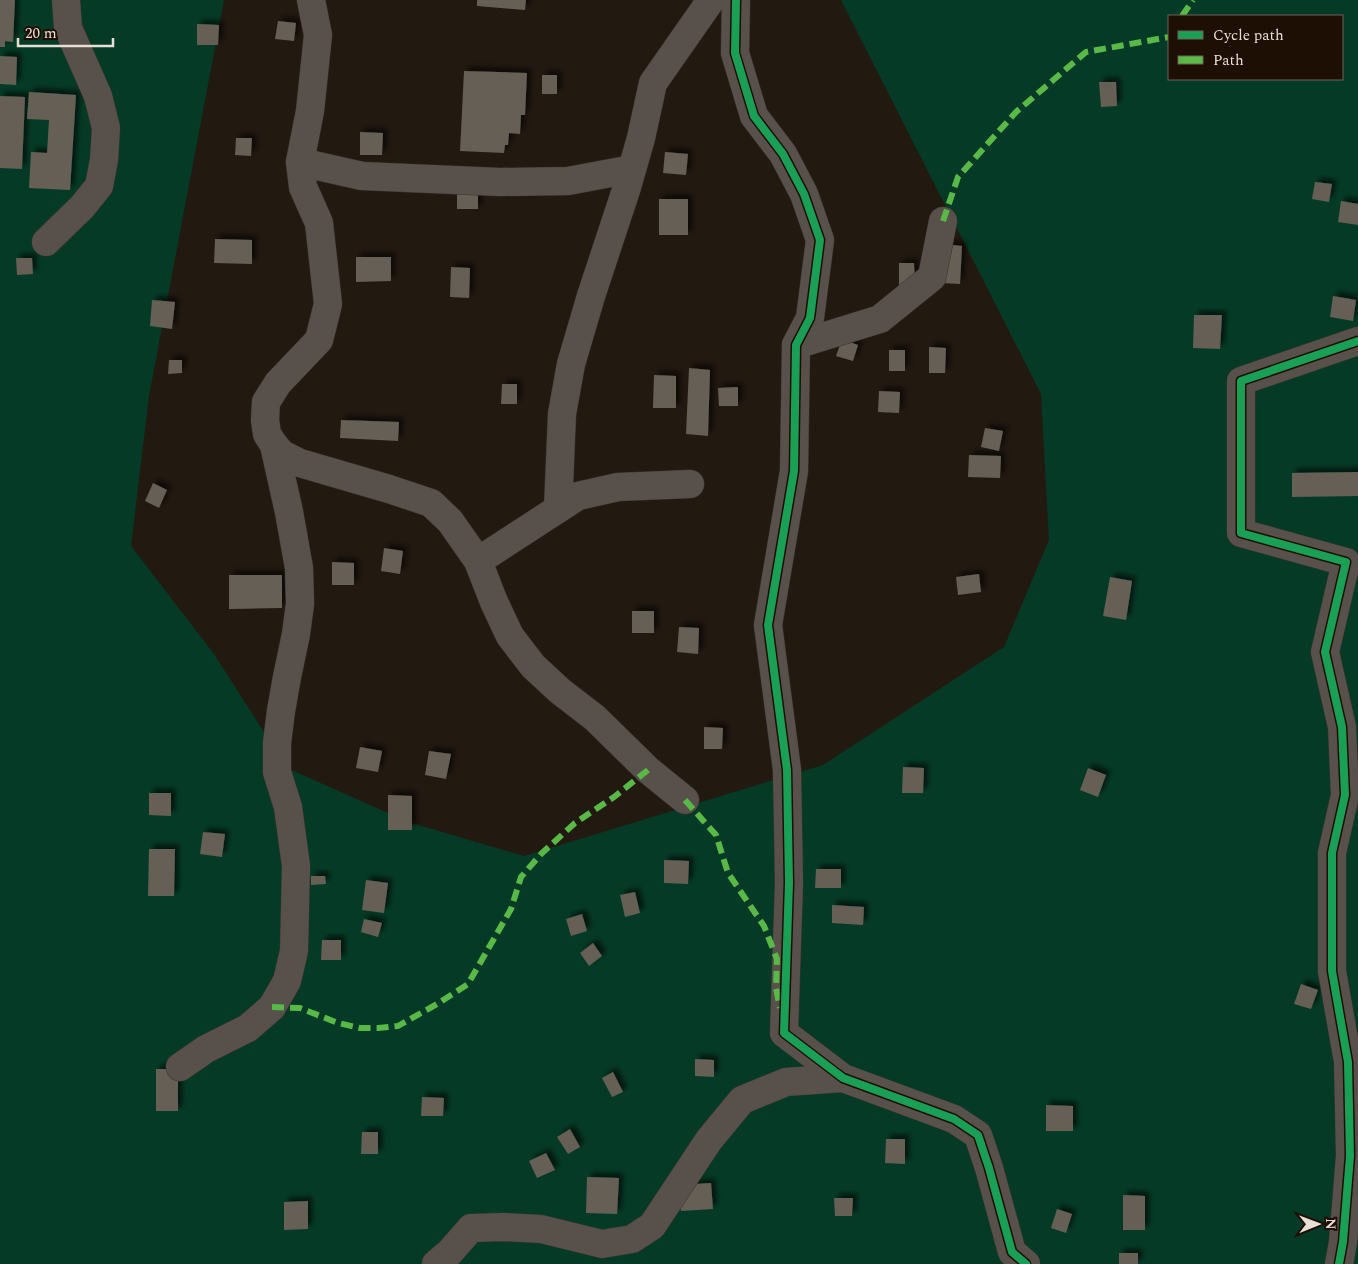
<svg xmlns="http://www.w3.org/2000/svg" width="1358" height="1264" viewBox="0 0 1358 1264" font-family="Spectral,serif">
  <defs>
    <filter id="shadow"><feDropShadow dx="4.5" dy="-4.5" stdDeviation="2.5" flood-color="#0009"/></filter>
  </defs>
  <rect width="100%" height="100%" fill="#221911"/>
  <!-- green -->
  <path fill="#053b26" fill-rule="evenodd" d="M0 0H224L149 396 131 546 214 654 287 768 408 822 524 856 823 765 1004 647 1049 540 1041 394 841 0H1358V1264H0ZM1169 16H1342V79H1169Z"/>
  <!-- building -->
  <g fill="#655e57" filter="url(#shadow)">
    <polygon points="0,0 15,0 13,42 5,41 5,47 0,47"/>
    <polygon points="477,0 526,0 525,10 477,6"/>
    <polygon points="278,21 296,23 294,41 275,39"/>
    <polygon points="197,24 219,25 218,45 197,45"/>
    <polygon points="0,56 17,57 16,85 0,84"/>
    <polygon points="464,71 527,73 525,115 521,115 520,134 509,133 508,145 505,145 504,153 460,151"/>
    <rect x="542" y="75" width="15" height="19"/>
    <polygon points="1099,82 1116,82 1117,106 1101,107"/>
    <polygon points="29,92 76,95 70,190 29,188 31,152 47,153 49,120 27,119"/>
    <polygon points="0,96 25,97 22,169 0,168"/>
    <polygon points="360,132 383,133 382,155 360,155"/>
    <polygon points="236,138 252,138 251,156 235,155"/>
    <polygon points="665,152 688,154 686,175 663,173"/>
    <polygon points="1315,182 1332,184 1329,202 1312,199"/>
    <rect x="457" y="190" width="21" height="19"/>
    <rect x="659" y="199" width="29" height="36"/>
    <polygon points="1341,201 1358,204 1358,225 1338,222"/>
    <polygon points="215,239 252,240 252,264 214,263"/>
    <polygon points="944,244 962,246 960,284 941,283"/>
    <polygon points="356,257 391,257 391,281 356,282"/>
    <polygon points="16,258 32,258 33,274 17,275"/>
    <polygon points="899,263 914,263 915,286 899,286"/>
    <polygon points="451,267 470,268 469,298 450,297"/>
    <polygon points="1333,296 1356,300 1353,321 1330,317"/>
    <polygon points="152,300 175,302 172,329 150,326"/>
    <polygon points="1194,315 1222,315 1220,349 1193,348"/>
    <polygon points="842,339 858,345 853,361 836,356"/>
    <polygon points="929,347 946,348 945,373 929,373"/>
    <rect x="889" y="350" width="16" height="21"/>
    <polygon points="169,360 182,360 182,373 168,374"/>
    <polygon points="689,368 710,370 708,436 686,434"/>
    <polygon points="654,375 676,376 676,408 653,408"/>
    <polygon points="502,384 517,384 517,404 501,404"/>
    <polygon points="738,387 738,406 719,406 718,388"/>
    <polygon points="879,391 900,392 899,413 878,412"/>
    <polygon points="341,420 399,422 398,441 340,438"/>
    <polygon points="985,428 1003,431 999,451 981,447"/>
    <polygon points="969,455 1001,456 1000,478 968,477"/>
    <polygon points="1358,472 1358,496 1292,497 1292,473"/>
    <polygon points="153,483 167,490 159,508 145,501"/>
    <polygon points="384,548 403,551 400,574 381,571"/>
    <polygon points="332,562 354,563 354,585 332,585"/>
    <polygon points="979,574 981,592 958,595 956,577"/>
    <polygon points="229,575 282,575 282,608 229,609"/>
    <polygon points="1110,577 1132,581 1126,620 1103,616"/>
    <rect x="632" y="611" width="22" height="22"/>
    <polygon points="679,627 699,628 698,654 677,652"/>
    <polygon points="704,727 723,728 722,749 704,749"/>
    <polygon points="360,747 382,751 378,772 356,768"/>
    <polygon points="429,751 451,754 446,779 425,775"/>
    <polygon points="903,767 924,768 923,793 902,793"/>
    <polygon points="1088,768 1106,775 1098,797 1080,790"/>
    <polygon points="149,793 171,793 171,816 149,815"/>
    <polygon points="388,795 412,796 412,830 388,830"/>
    <polygon points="203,832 225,834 222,857 200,854"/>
    <polygon points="149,849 175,849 174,896 148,896"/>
    <polygon points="664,860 689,861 688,884 664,883"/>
    <polygon points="816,869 841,869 841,888 815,888"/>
    <polygon points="311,876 325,876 326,884 311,885"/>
    <polygon points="366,880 388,883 384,913 362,910"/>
    <polygon points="635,892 640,913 625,917 620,895"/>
    <polygon points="832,905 864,907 863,925 832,923"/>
    <polygon points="582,914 587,931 571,936 566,919"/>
    <polygon points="364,919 382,923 378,937 361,932"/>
    <polygon points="322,940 341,940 341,960 321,960"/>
    <polygon points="593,943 602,956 589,966 580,953"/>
    <polygon points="1301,984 1318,990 1311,1009 1294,1004"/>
    <polygon points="695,1059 714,1060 714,1077 695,1076"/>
    <rect x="156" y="1069" width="22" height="42"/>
    <polygon points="613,1072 623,1092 612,1097 602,1078"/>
    <polygon points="422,1097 444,1098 443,1116 421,1116"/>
    <polygon points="1046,1105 1073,1106 1073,1131 1046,1131"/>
    <polygon points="570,1129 580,1147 568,1154 557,1137"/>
    <polygon points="362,1132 378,1132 378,1154 361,1154"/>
    <polygon points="886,1139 905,1139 905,1164 885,1163"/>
    <polygon points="546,1153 555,1170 537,1178 529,1161"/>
    <polygon points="587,1177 619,1178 617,1214 586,1213"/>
    <polygon points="711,1183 713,1209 681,1211 679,1185"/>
    <polygon points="1123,1195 1145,1196 1145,1230 1123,1230"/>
    <polygon points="834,1198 853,1198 852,1216 835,1216"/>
    <polygon points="308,1201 308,1229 284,1230 284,1202"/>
    <polygon points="1057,1209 1072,1214 1066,1233 1051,1228"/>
    <rect x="1119" y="1253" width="19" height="11"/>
  </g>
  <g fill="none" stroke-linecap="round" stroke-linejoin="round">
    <defs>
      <g id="street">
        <polyline points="311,0 318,35 310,111 300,162 303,187 319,223 328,304 319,340 278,383 266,402 265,420 267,434 274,445 282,454 300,463 389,489 431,503 450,521 478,561 494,602 510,636 533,666 560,691 595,718 648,770 685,800"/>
        <polyline points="736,0 735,53 754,116 783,154 804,194 820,240 810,318 796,345 794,471 768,625 787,770 789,883 784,1033 843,1078 954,1119 978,1135 989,1168 1012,1252 1026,1264"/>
        <polyline points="300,162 362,176 500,182 568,181 632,169"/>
        <polyline points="46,242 82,207 99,186 104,160 106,128 98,96 68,28 66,0"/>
        <polyline points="796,345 880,319 932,277 943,221"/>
        <polyline points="558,509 562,414 571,364 591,296 627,187 641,138 653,83 711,0"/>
        <polyline points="478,561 578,496 618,487 690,484"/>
        <polyline points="180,1067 206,1049 248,1028 272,1007 287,981 294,951 296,866 288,807 277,772 277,743 281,711 287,677 296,634 300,604 299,568 289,512 274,445"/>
        <polyline points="436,1264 450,1252 471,1228 504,1227 541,1229 602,1244 632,1239 652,1226 709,1140 742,1100 786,1082 843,1078"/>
        <polyline points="1339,1264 1343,1242 1350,1156 1348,1062 1332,971 1332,853 1345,795 1342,727 1325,652 1346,562 1241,533 1241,381 1358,341"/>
      </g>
    </defs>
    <!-- street casing -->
    <use href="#street" stroke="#3b342f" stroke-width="29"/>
    <!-- street -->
    <use href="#street" stroke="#58514b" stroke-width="28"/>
    <!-- quiet -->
    <g stroke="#58b947" stroke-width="6" stroke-dasharray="12 6" stroke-linecap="butt">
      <polyline points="1182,16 1193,0"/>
      <polyline points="943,221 958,177 1016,112 1086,52 1169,37"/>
      <polyline points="685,800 716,835 728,873 764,926 777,959 776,988 780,1008"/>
      <polyline points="272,1007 300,1008 338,1023 360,1028 378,1028 398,1026 437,1004 468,984 511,909 521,877 542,853 575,823 614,797 648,770"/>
    </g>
    <defs>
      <g id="cycleway">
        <polyline points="736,0 735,53 754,116 783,154 804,194 820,240 810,318 796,345 794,471 768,625 787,770 789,883 784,1033 843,1078 954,1119 978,1135 989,1168 1012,1252 1026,1264"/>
        <polyline points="1339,1264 1343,1242 1350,1156 1348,1062 1332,971 1332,853 1345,795 1342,727 1325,652 1346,562 1241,533 1241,381 1358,341"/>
      </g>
    </defs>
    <!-- cycleway casing -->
    <use href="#cycleway" stroke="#1e0f04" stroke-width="11"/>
    <!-- cycleway -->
    <use href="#cycleway" stroke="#1a9f57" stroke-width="8"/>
  </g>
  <!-- legend -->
  <rect x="1168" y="15" width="175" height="65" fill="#1e0f04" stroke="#6f6258"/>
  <rect x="1178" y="31" width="25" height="8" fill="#1a9f57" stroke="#6f6258"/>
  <text x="1213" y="40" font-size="15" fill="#e9ded6">Cycle path</text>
  <rect x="1178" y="56" width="25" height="8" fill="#58b947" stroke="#6f6258"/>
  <text x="1213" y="65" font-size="15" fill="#e9ded6">Path</text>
  <!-- north arrow -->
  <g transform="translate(1318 1224) rotate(89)" stroke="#1e0f04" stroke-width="4" paint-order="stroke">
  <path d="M0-4L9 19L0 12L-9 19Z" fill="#e9ded6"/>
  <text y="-8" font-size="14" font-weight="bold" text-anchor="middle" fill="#e9ded6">N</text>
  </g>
  <!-- scale -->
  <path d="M18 38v8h95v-8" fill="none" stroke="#e9ded6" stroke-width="2.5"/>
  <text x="25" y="38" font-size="15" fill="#e9ded6" stroke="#1e0f04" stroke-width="4" paint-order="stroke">20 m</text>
</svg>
